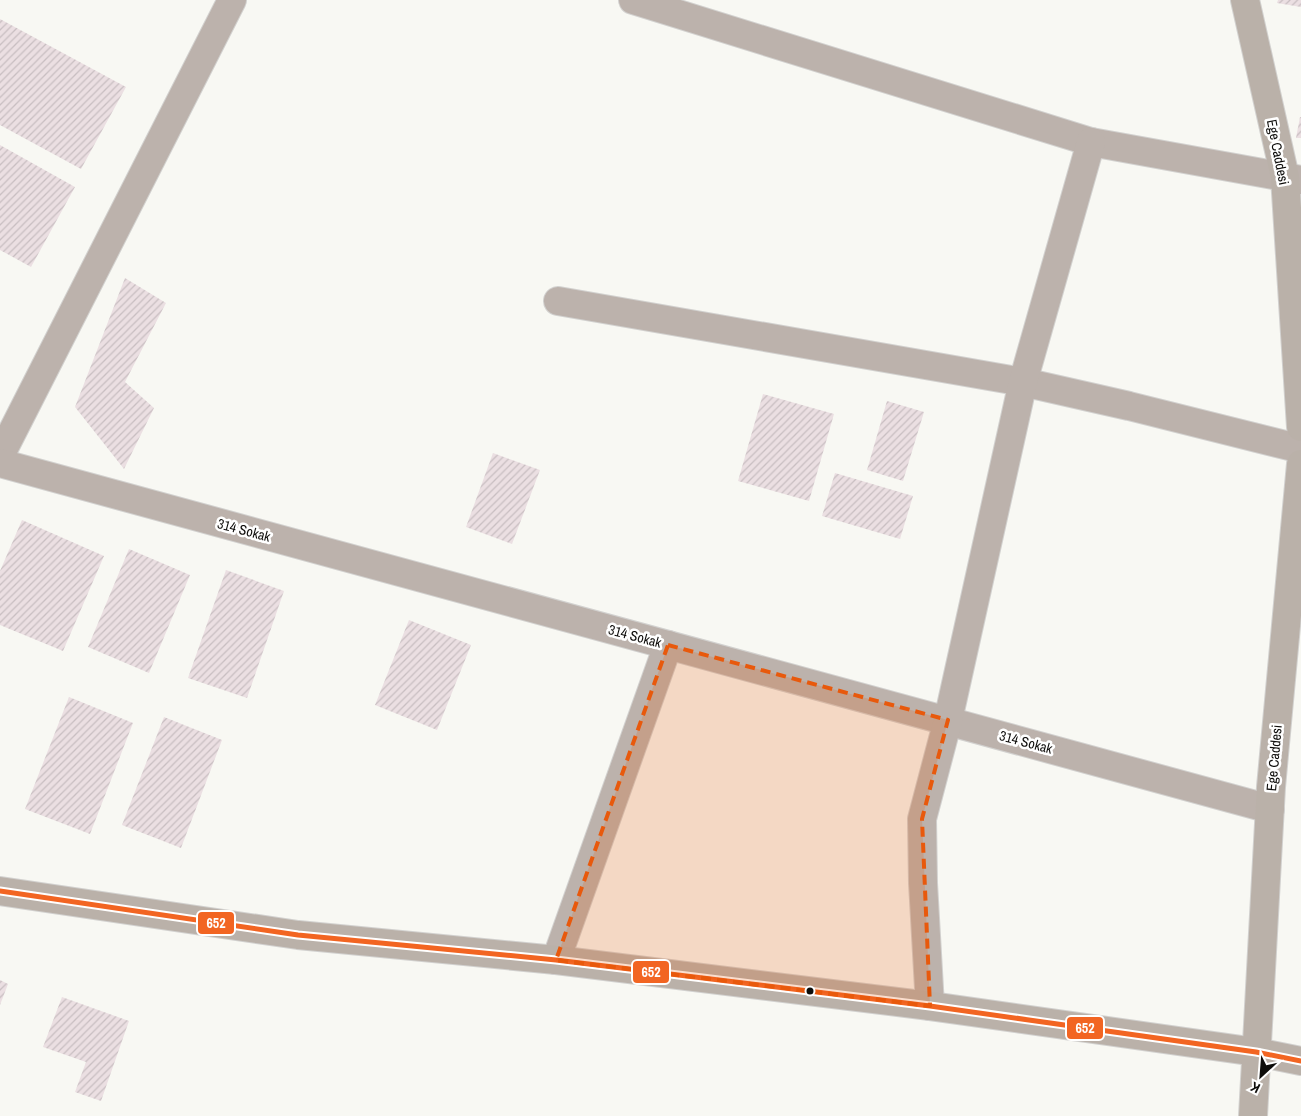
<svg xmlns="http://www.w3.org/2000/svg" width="1301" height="1116" viewBox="0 0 1301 1116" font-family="'Archivo Narrow',sans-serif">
  <defs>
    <pattern id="building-hatch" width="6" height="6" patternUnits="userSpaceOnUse" patternTransform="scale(1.25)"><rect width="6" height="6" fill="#ebdfe2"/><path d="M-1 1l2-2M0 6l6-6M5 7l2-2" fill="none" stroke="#c8bec1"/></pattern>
  </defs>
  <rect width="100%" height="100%" fill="#f8f8f3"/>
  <!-- building -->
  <g fill="url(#building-hatch)">
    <polygon points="1278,0 1301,0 1301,7 1277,3"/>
    <polygon points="0,19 126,87 81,169 0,125"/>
    <polygon points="1300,117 1301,117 1301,138 1296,138"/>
    <polygon points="0,145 75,187 31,267 0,250"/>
    <polygon points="125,278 166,303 125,382 154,408 124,469 75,407"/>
    <polygon points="763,394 834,414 809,501 738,481"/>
    <polygon points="887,401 924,412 903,481 867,470"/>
    <polygon points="493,453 540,470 512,544 466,527"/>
    <polygon points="835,473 913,496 900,539 822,516"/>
    <polygon points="22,520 104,556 63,651 0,625 0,571"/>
    <polygon points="129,549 190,575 149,673 88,647"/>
    <polygon points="226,570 284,591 247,698 188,678"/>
    <polygon points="409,620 471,645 437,730 375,705"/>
    <polygon points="69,697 133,723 90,834 25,809"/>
    <polygon points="164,717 222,740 181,848 122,825"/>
    <polygon points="0,980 8,984 0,1005"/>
    <polygon points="62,997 129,1021 101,1101 75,1092 86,1062 43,1047"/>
  </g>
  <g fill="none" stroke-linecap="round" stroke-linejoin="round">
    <defs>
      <g id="street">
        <polyline points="633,0 1091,142 1301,180"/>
        <polyline points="558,301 1023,382 1129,406 1301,449"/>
        <polyline points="0,456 232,0"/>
        <polyline points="0,463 1270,809"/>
        <polyline points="556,960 668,645"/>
        <polyline points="930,1006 923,883 922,819 948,720 1023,382 1091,142"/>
      </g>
      <g id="secondary">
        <polyline points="1245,0 1285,177 1301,427"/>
        <polyline points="0,891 298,935 556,960 930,1006 1256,1052 1301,1061"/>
        <polyline points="1253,1116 1271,787 1301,464"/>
      </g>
    </defs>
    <!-- street casing -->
    <use href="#street" stroke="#d2d1cf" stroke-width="30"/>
    <!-- secondary casing -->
    <use href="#secondary" stroke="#d2d1cf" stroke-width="30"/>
    <!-- street -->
    <use href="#street" stroke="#bcb2ac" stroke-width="28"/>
    <!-- secondary -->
    <use href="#secondary" stroke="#bab1a9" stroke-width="28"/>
    <defs>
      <polyline id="bus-1" points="0,891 298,935 556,960 930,1006 1256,1052 1301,1061"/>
    </defs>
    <!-- bus-1 casing -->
    <use href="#bus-1" stroke="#fff" stroke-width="9"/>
    <!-- bus-1 -->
    <use href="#bus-1" stroke="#f26522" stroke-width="5"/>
  </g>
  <!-- marked area -->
  <path fill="#e8590c" fill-opacity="0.2" stroke="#e8590c" stroke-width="4" stroke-dasharray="10 6" stroke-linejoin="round" d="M668 645 948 720 922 819 930 1006 556 960Z"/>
  <!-- markers -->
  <circle fill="#0d0c0a" stroke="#fff" stroke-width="2" cx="810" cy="991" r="4.5"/>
  <g text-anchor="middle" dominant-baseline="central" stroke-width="5" stroke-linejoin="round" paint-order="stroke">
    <!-- street labels -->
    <g font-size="14" fill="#0d0c0a" stroke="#fff">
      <text transform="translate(1278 152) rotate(79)">Ege Caddesi</text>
      <text transform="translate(244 530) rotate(15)">314 Sokak</text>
      <text transform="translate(635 636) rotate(15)">314 Sokak</text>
      <text transform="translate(1026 742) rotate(15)">314 Sokak</text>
      <text transform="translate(1274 758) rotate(-85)">Ege Caddesi</text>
    </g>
  </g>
  <g stroke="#fff" stroke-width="2">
    <rect x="197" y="911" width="38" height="24" rx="5" fill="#f26522"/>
    <rect x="632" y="960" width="38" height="24" rx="5" fill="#f26522"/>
    <rect x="1066" y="1016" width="38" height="24" rx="5" fill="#f26522"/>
  </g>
  <g font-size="14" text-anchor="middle" font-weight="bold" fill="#fff">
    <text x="216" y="928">652</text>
    <text x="651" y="977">652</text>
    <text x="1085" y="1033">652</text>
  </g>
  <!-- north arrow -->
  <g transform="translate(1261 1076) rotate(206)" stroke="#ffffff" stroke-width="4" paint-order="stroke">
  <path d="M0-4L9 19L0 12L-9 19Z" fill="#0d0c0a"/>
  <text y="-8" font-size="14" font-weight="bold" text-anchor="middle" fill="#0d0c0a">K</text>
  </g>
</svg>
